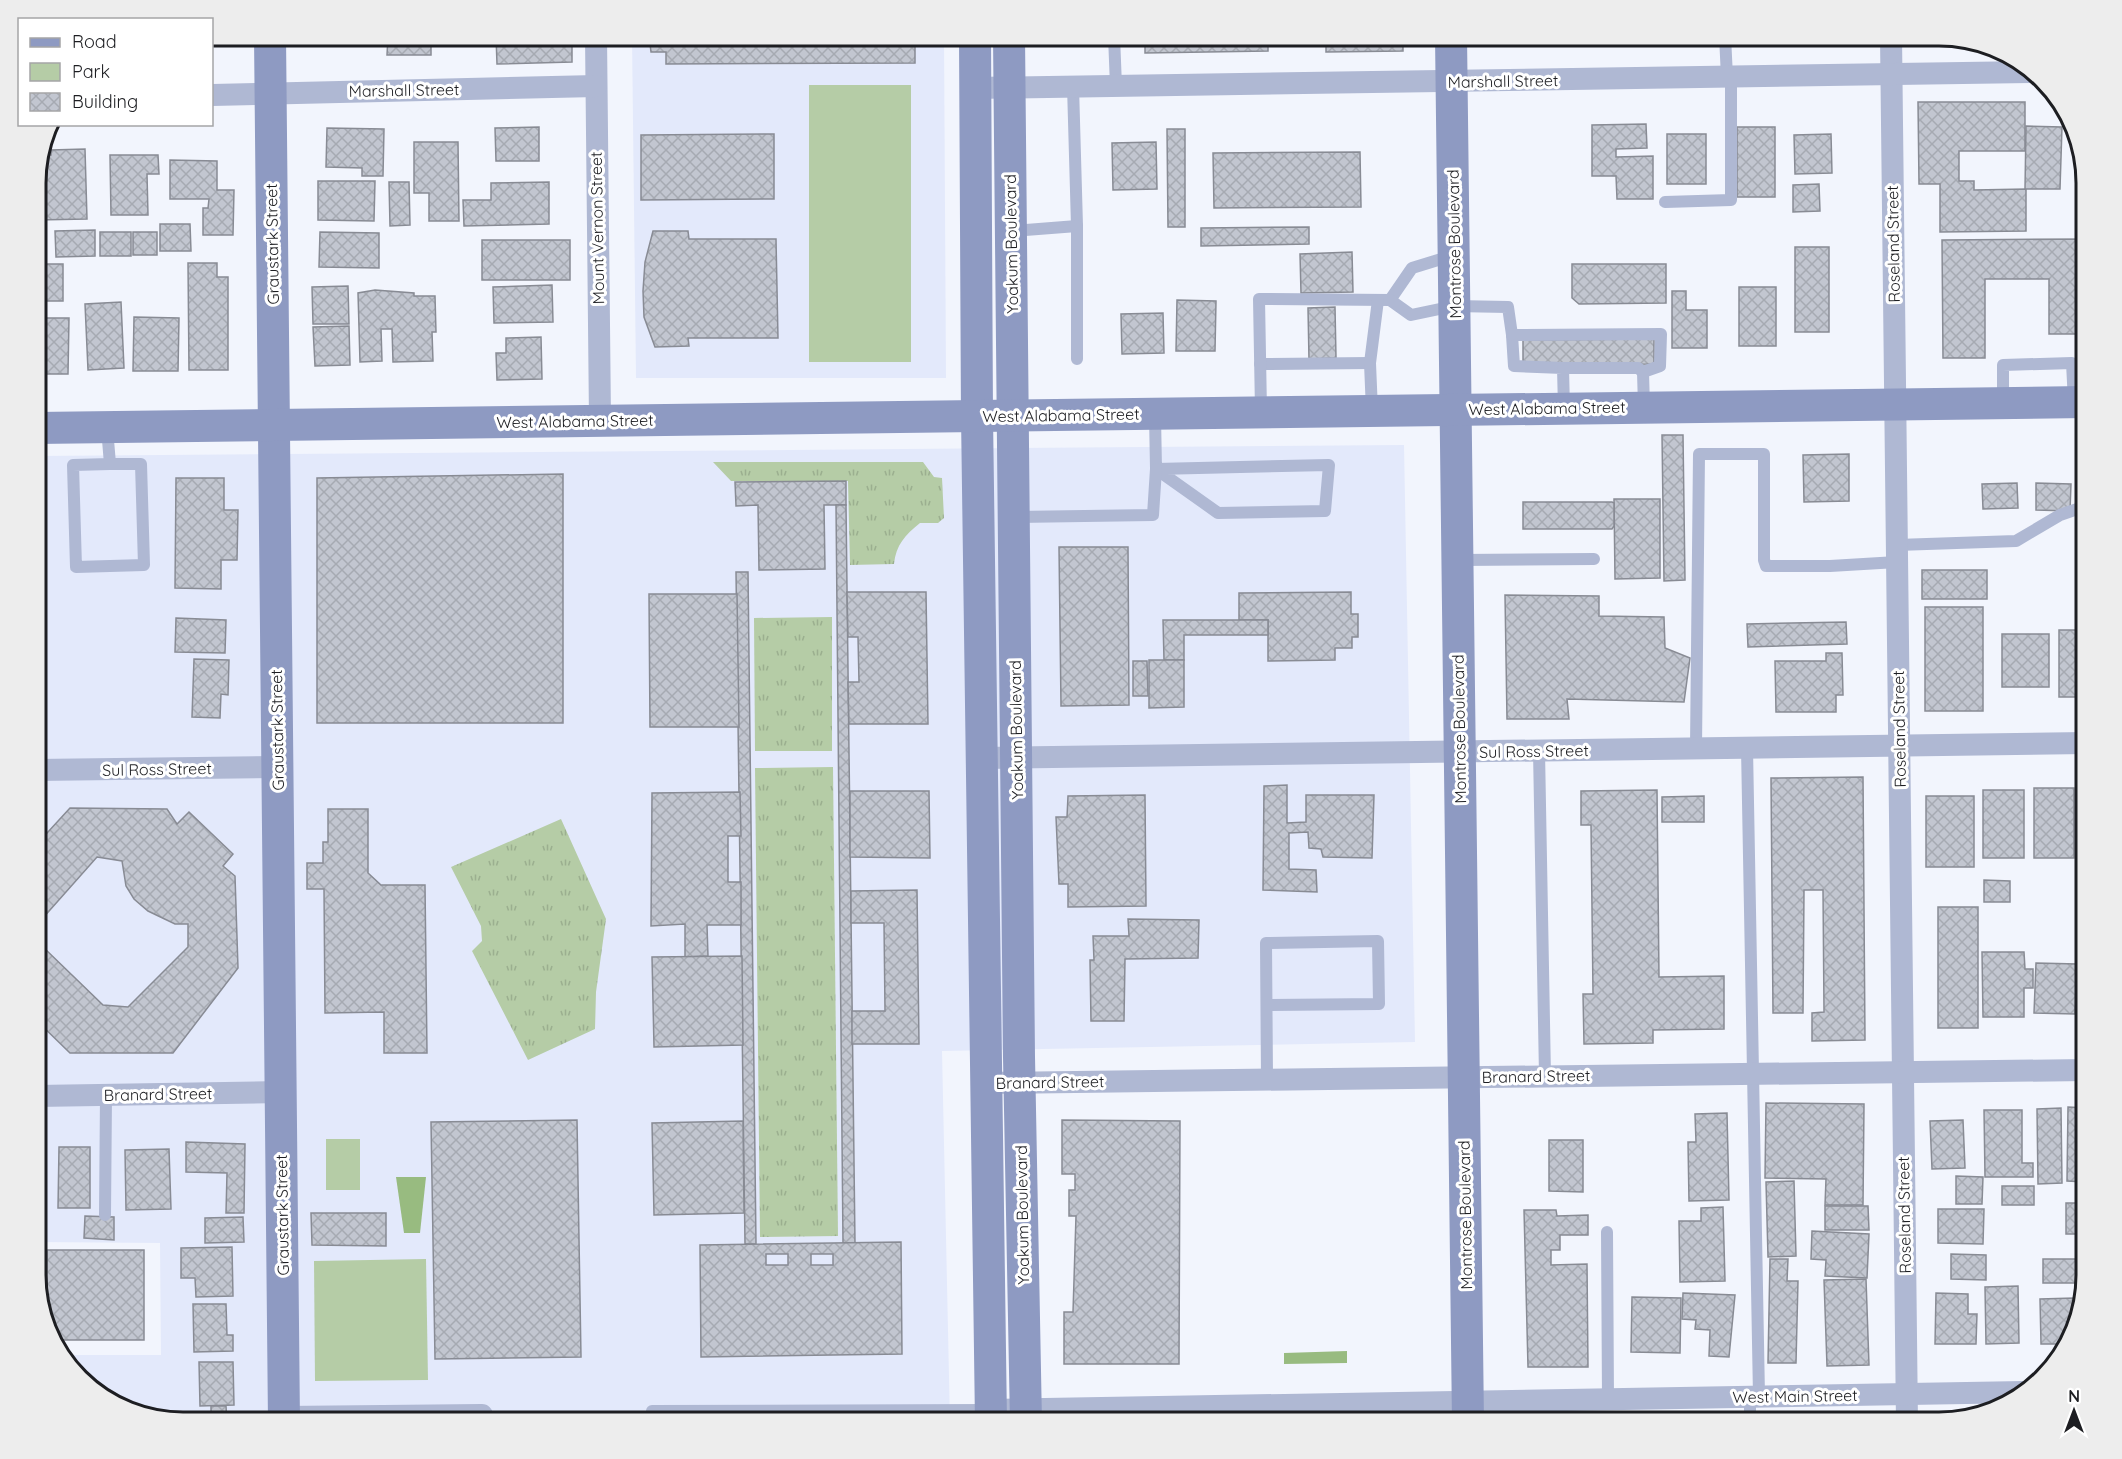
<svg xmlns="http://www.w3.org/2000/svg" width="2122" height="1459" viewBox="0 0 2122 1459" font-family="Quicksand,sans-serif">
  <defs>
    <pattern id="grass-tufts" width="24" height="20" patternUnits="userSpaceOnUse" patternTransform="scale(1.5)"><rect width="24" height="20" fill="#b5cca6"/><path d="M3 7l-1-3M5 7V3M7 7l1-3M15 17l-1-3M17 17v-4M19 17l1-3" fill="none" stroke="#9baf8f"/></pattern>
    <pattern id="building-cross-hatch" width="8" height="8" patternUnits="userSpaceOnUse" patternTransform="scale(1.5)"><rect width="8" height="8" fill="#c2c6d0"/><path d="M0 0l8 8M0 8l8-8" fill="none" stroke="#a6aab2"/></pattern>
  </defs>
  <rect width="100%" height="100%" fill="#f2f5fd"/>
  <!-- built -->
  <g fill="#e3e9fb">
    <polygon points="632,36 944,36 946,378 636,378"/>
    <polygon points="1404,445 1415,1042 942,1051 950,1423 183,1423 101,1398 61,1355 161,1355 160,1243 36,1242 36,456"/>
  </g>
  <!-- grass -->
  <g fill="url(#grass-tufts)">
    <path d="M713 462H923L934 477 942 478 944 518 938 523H920C905 535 896 545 894 564L850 565 848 481H731Z"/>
    <polygon points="832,617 832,751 755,751 754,618"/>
    <polygon points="833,767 838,1236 760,1237 755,768"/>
    <polygon points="561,819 606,919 596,992 595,1029 528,1060 472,951 482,941 481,926 451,867"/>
  </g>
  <!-- park -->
  <g fill="#b5cca6">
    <rect x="809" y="85" width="102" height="277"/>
    <rect x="326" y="1139" width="34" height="51"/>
    <polygon points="426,1259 428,1380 315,1381 314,1261"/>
  </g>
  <!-- water -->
  <g fill="#98bb80">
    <polygon points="396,1177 426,1177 420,1233 404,1233"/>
    <polygon points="1347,1351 1347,1363 1284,1364 1284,1353"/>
  </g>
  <!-- building -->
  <g fill="url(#building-cross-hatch)" stroke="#888b94" stroke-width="1.5" fill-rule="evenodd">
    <rect x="212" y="36" width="9" height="6"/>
    <polygon points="388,36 431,36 431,55 387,55"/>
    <polygon points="496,36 572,36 572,62 497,64"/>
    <polygon points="649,36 915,36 915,63 666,64 666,52 651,52"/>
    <polygon points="1145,36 1268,36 1268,51 1145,53"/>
    <polygon points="1326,36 1403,36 1403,51 1326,52"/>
    <polygon points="1918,102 2025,102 2025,151 1959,151 1959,181 1974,181 1974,190 2026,189 2026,231 1940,232 1940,184 1919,184"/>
    <polygon points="1646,124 1647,148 1616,149 1616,157 1653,156 1653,199 1617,199 1616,176 1592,176 1592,125"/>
    <polygon points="2026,126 2062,127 2060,189 2025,189"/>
    <polygon points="539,127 539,161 496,161 495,128"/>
    <rect x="1737" y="127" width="38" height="70"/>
    <polygon points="327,128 384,129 383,176 362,176 362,168 326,167"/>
    <polygon points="1167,129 1185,129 1185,227 1168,227"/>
    <polygon points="774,134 774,199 641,200 641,135"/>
    <rect x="1667" y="134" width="39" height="50"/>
    <polygon points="1831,134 1832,173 1795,174 1794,135"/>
    <polygon points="414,142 458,142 459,221 429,221 429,193 414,193"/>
    <polygon points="1156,142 1157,189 1113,190 1112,143"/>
    <polygon points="85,149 87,219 36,220 36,174 41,155 51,155 51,150"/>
    <polygon points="1360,152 1361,207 1214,208 1213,153"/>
    <polygon points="2079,152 2085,178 2079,178"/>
    <polygon points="110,155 158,155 159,174 147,174 148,215 111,215"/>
    <polygon points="170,160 217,161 217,190 234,190 233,235 203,235 203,208 208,208 209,199 170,199"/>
    <polygon points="318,181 375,181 374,221 318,220"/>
    <polygon points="389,182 409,182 410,225 390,226"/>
    <polygon points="549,182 549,224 464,226 463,200 491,200 491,183"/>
    <polygon points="1819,184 1820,211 1793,212 1793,185"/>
    <polygon points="160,224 190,224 191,251 160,251"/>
    <polygon points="1309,227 1309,244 1201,246 1201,228"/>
    <polygon points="95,230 95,256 56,257 55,231"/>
    <polygon points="653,231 688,231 689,239 776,239 778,338 688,338 689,346 655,347 644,317 643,291 645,262"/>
    <rect x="100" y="232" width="31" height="24"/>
    <rect x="133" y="232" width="24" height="23"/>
    <polygon points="320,232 379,233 379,268 319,267"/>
    <polygon points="2086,239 2086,334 2049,334 2049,279 1985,279 1985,358 1943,358 1942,240"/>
    <rect x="482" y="240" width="88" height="40"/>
    <rect x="1795" y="247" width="34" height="85"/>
    <polygon points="1352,252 1353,292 1301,293 1300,254"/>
    <polygon points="188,263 217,263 217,277 228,277 228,370 189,370"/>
    <rect x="36" y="264" width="27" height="37"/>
    <polygon points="1572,264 1666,264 1666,303 1579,304 1572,298"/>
    <polygon points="552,285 553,322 494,323 493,287"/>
    <polygon points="348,286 349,324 313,324 312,287"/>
    <rect x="1739" y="287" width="37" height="59"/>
    <polygon points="375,290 414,293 414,296 435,296 436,332 432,332 433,361 393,362 392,329 381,329 382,361 360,362 358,293"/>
    <polygon points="1672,291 1686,291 1686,310 1707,310 1707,348 1672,348"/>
    <polygon points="1177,300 1216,301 1215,351 1176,351"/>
    <polygon points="121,302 124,368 88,370 85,304"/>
    <polygon points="1335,307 1336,358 1309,359 1308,308"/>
    <polygon points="1163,313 1164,353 1122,354 1121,314"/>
    <polygon points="134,317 179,318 178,371 133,371"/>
    <polygon points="36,318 69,318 68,374 36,374"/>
    <polygon points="349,326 350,365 315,366 313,327"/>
    <polygon points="541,337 542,379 497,380 496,353 506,353 506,338"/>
    <polygon points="1654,339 1654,364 1523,365 1523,340"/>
    <polygon points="1662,435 1683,435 1685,580 1664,581"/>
    <polygon points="1849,454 1849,501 1804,502 1803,455"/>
    <polygon points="563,474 563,723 317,723 317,478"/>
    <polygon points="176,478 224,478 224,510 238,510 237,560 221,560 221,589 175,588"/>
    <polygon points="846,481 846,505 824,505 825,569 759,570 758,505 736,506 735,482"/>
    <polygon points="2017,483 2018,508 1983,509 1982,484"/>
    <polygon points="2036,483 2071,484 2070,511 2036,510"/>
    <polygon points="1614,499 1660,499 1660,578 1615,579"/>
    <polygon points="1523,502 1612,502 1614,503 1614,526 1612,529 1523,529"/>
    <polygon points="836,505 846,505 855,1243 843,1243"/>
    <polygon points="1059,547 1128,547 1129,705 1061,706"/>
    <rect x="1922" y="570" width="65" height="29"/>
    <polygon points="736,572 748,572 756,1244 745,1244"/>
    <polygon points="847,592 926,592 928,724 849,724 848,682 859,682 858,637 848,637"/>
    <polygon points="1351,592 1351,614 1358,614 1358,637 1352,637 1352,648 1335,648 1335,660 1268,661 1268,620 1239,620 1239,593"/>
    <polygon points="649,594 737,594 739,727 650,727"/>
    <polygon points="1505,595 1599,596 1599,616 1664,617 1665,648 1690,658 1684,702 1567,699 1569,719 1507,719"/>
    <rect x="1925" y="607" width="58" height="104"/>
    <polygon points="176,618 226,620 225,653 175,652"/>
    <polygon points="1163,620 1268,620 1268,635 1184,635 1184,660 1164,660"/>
    <polygon points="1846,622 1847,644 1748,647 1747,624"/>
    <rect x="2059" y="630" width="27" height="67"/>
    <rect x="2002" y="634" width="47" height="53"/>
    <polygon points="1826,653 1842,653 1843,695 1836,695 1836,712 1776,712 1775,661 1826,661"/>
    <polygon points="194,659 229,660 228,695 221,694 220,718 192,717"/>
    <polygon points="1149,660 1184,660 1184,707 1149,708"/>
    <polygon points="1133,661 1147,661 1148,696 1133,696"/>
    <polygon points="1863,777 1865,1040 1812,1041 1812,1013 1824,1012 1823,890 1804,890 1803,1013 1773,1013 1771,778"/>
    <polygon points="1287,785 1287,823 1306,822 1306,795 1374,795 1372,858 1323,857 1321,849 1309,848 1308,832 1289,833 1289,869 1316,870 1317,892 1263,890 1264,786"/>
    <rect x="2034" y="788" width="40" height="70"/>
    <polygon points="1657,790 1659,977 1724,976 1724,1029 1653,1030 1653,1043 1584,1044 1583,994 1593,994 1591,825 1581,825 1581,791"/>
    <rect x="1983" y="790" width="41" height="68"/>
    <polygon points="850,791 929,791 930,858 850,857"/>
    <polygon points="740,792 741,836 728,836 728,882 741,882 741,925 707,925 708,956 685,957 685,924 651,926 652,793"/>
    <polygon points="1145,795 1146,906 1068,907 1068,884 1059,884 1056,817 1067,817 1068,796"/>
    <polygon points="1704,796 1704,822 1662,822 1662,797"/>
    <rect x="1926" y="796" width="48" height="71"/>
    <path d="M70 808 167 809 177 824 189 812 233 854 223 866 235 876 238 968 173 1053H70L36 1020V845ZM97 857 122 861 126 886 134 899 148 911 175 924H188V947L128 1007 103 1005 43 947 42 919Z"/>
    <polygon points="328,809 368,809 368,873 381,885 425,885 427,1053 384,1053 384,1012 325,1013 324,889 307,889 307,863 323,863 323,842 328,842"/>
    <polygon points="1984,880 2010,881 2010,902 1984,902"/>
    <polygon points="917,890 919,1044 852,1044 852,1011 885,1011 884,923 851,923 851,891"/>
    <rect x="1938" y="907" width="40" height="121"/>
    <polygon points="1128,919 1199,920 1198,958 1125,959 1124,1021 1091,1021 1090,960 1094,960 1093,936 1129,936"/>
    <polygon points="1982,952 2024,952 2025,969 2033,969 2033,988 2024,988 2024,1017 1983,1017"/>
    <polygon points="742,956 743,1045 654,1047 652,957"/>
    <polygon points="2036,963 2077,964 2075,1014 2034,1013"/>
    <polygon points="1766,1103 1864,1104 1863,1205 1825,1205 1826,1179 1765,1178"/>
    <polygon points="2068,1107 2086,1108 2086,1182 2067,1181"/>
    <polygon points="2061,1108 2062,1183 2038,1184 2037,1109"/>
    <polygon points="1984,1110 2022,1110 2022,1163 2033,1163 2033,1177 1985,1177"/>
    <polygon points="1727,1113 1729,1200 1689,1201 1688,1142 1696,1142 1695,1114"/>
    <polygon points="577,1120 581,1357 435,1359 431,1122"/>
    <polygon points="1062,1120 1180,1121 1179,1364 1064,1364 1064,1312 1073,1312 1076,1216 1069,1216 1069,1190 1075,1190 1075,1174 1062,1174"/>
    <polygon points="1963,1120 1965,1168 1932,1169 1930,1121"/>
    <polygon points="743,1121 744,1213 654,1215 652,1123"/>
    <polygon points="1549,1140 1583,1140 1583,1192 1549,1191"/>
    <polygon points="186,1142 245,1144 244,1213 226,1213 227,1173 186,1172"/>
    <polygon points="59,1147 90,1147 90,1208 58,1208"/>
    <polygon points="169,1149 171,1209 126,1210 125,1150"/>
    <polygon points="1956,1176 1983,1177 1982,1204 1956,1204"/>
    <polygon points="1794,1181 1796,1256 1768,1257 1766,1182"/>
    <rect x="2002" y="1186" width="32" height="19"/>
    <rect x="2066" y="1203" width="20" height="31"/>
    <polygon points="1825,1206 1868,1206 1869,1230 1825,1230"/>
    <polygon points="1723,1207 1725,1281 1680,1282 1679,1221 1701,1221 1701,1208"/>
    <polygon points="1938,1209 1984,1209 1983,1244 1938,1243"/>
    <polygon points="1524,1210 1556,1210 1557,1216 1588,1215 1588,1235 1560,1235 1560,1250 1551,1250 1551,1265 1587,1264 1588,1367 1528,1367"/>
    <polygon points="311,1213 386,1213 386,1246 312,1245"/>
    <polygon points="85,1216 114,1217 114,1240 84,1238"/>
    <polygon points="243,1217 244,1242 205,1243 205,1218"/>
    <polygon points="1812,1231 1869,1234 1867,1278 1825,1276 1826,1260 1811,1259"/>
    <path d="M901 1242 902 1354 701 1357 700 1245ZM766 1254H788V1265H766ZM811 1254H833V1265H811Z"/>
    <polygon points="232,1247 233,1296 196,1297 195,1278 181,1278 181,1248"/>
    <polygon points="47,1250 144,1250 144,1340 53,1340 47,1321"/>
    <polygon points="1951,1254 1986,1255 1986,1280 1951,1279"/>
    <polygon points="1770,1259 1788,1259 1787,1281 1798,1281 1796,1363 1768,1363"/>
    <polygon points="2043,1259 2086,1259 2084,1283 2043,1283"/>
    <polygon points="1866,1279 1869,1365 1827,1366 1824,1280"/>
    <polygon points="2018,1286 2019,1343 1986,1344 1985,1287"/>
    <polygon points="1683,1293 1735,1295 1729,1357 1709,1356 1710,1330 1695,1329 1696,1320 1682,1319"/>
    <polygon points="1936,1293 1968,1294 1968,1314 1977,1314 1976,1344 1935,1344"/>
    <polygon points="1632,1297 1681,1298 1680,1353 1631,1352"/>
    <polygon points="2074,1298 2074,1314 2065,1344 2041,1344 2040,1299"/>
    <polygon points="193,1304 226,1304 227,1335 233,1335 233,1351 194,1352"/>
    <polygon points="199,1362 233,1362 234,1405 200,1406"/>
    <polygon points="211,1406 226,1406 227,1423 211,1423"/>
  </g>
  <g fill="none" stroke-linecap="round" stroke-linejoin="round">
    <!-- lane -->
    <g stroke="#afb8d3" stroke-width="12">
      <polyline points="1114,36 1116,86"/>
      <polyline points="1725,36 1727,77"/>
      <polyline points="1073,86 1077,226"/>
      <polyline points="1665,202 1731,200 1731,76"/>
      <polyline points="1012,231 1077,226 1077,359"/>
      <polyline points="1390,300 1412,268 1451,256"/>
      <polyline points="1512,335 1514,366 1563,368 1564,408"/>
      <polyline points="1260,364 1370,363"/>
      <polyline points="1563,368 1638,368 1643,372"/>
      <polyline points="2003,401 2003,365 2072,363 2074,402"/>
      <polyline points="1261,411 1259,299 1390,300 1411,315 1454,306 1508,307 1512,335 1661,334 1660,366 1643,372 1644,407"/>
      <polyline points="1372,411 1370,363 1378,300"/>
      <polyline points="1155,415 1156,469 1329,465 1325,511 1218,513 1156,469"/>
      <polyline points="107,428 110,464 141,464 144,565 76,567 73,465 110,464"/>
      <polyline points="1014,517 1153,515 1156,469"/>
      <polyline points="1897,545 2016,541 2060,515 2086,506"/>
      <polyline points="1459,560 1594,559"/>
      <polyline points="1696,748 1699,454 1764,454 1764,560 1766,566 1830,566 1897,562"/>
      <polyline points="1747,748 1759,1396"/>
      <polyline points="1539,751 1545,1076"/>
      <polyline points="1267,1078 1266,943 1378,941 1379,1004 1267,1005"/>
      <polyline points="105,1215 106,1095"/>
      <polyline points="1607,1232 1608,1399"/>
      <polyline points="55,1346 59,1346"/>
      <polyline points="1750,1396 1750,1423"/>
      <polyline points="652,1411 990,1410"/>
    </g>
    <!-- street -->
    <g stroke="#afb8d3" stroke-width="22">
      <polyline points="596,36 600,420"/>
      <polyline points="1891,36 1907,1423"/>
      <polyline points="975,88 2030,72"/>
      <polyline points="212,95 596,86"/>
      <polyline points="982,758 2086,743"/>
      <polyline points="36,770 277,767"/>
      <polyline points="986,1083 2086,1070"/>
      <polyline points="36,1096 281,1092"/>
      <polyline points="991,1410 2024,1392"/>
      <polyline points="284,1417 482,1415"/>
    </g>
    <!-- secondary -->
    <g stroke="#8e9ac2" stroke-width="32">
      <polyline points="270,36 284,1423"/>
      <polyline points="975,36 977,416 991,1423"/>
      <polyline points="1009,36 1019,1057 1026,1423"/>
      <polyline points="1451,36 1468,1423"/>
      <polyline points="36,428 2086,402"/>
    </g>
  </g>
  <g text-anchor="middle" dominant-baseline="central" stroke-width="6" stroke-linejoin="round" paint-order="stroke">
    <!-- street labels -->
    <g font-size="16" fill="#1d1e22" stroke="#fff">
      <text transform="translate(1503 81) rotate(-1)">Marshall Street</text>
      <text transform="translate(404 90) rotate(-1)">Marshall Street</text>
      <text transform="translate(597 228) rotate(-91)">Mount Vernon Street</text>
      <text transform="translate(272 244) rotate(-91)">Graustark Street</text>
      <text transform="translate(1011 244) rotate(-91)">Yoakum Boulevard</text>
      <text transform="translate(1454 244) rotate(-91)">Montrose Boulevard</text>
      <text transform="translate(1893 244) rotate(-91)">Roseland Street</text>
      <text transform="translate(1547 408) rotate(-1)">West Alabama Street</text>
      <text transform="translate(1061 415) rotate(-1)">West Alabama Street</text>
      <text transform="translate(575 421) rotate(-1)">West Alabama Street</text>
      <text transform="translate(1459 729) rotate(-91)">Montrose Boulevard</text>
      <text transform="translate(1899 729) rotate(-91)">Roseland Street</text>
      <text transform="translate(277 730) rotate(-91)">Graustark Street</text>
      <text transform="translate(1016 730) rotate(-91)">Yoakum Boulevard</text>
      <text transform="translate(1534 751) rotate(-1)">Sul Ross Street</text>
      <text transform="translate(157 769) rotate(-1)">Sul Ross Street</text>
      <text transform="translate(1536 1076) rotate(-1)">Branard Street</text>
      <text transform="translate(1050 1082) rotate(-1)">Branard Street</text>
      <text transform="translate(158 1094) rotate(-1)">Branard Street</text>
      <text transform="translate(282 1215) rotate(-91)">Graustark Street</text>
      <text transform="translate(1022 1215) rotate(-91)">Yoakum Boulevard</text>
      <text transform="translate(1465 1215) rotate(-91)">Montrose Boulevard</text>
      <text transform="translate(1904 1215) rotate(-91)">Roseland Street</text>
      <text transform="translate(1795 1396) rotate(-1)">West Main Street</text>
    </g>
  </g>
  <!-- crop -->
  <path d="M0 0H2122V1459H0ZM183 46H1939A137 137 0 0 1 2076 183V1275A137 137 0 0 1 1939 1412H183A137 137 0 0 1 46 1275V183A137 137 0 0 1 183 46Z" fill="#ededed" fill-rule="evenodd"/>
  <path fill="none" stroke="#1d1e22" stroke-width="3" d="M183 46H1939A137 137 0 0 1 2076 183V1275A137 137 0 0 1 1939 1412H183A137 137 0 0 1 46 1275V183A137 137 0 0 1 183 46Z"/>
  <!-- legend -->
  <rect x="18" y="18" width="195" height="108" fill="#ffffff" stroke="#a5a5a7" stroke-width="1.5"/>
  <rect x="30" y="38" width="30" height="9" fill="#8e9ac2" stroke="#a5a5a7" stroke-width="1.5"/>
  <text x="72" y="48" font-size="18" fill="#1d1e22">Road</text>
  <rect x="30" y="63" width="30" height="18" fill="#b5cca6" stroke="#a5a5a7" stroke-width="1.5"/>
  <text x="72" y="78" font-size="18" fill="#1d1e22">Park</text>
  <rect x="30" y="93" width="30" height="18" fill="url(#building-cross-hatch)" stroke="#a5a5a7" stroke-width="1.5"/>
  <text x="72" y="108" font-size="18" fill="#1d1e22">Building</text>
  <!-- north arrow -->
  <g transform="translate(2074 1411)" stroke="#ffffff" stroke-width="4.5" paint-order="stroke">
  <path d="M0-4.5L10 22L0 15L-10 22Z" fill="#1d1e22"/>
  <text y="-9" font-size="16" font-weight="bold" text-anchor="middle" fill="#1d1e22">N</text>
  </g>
</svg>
